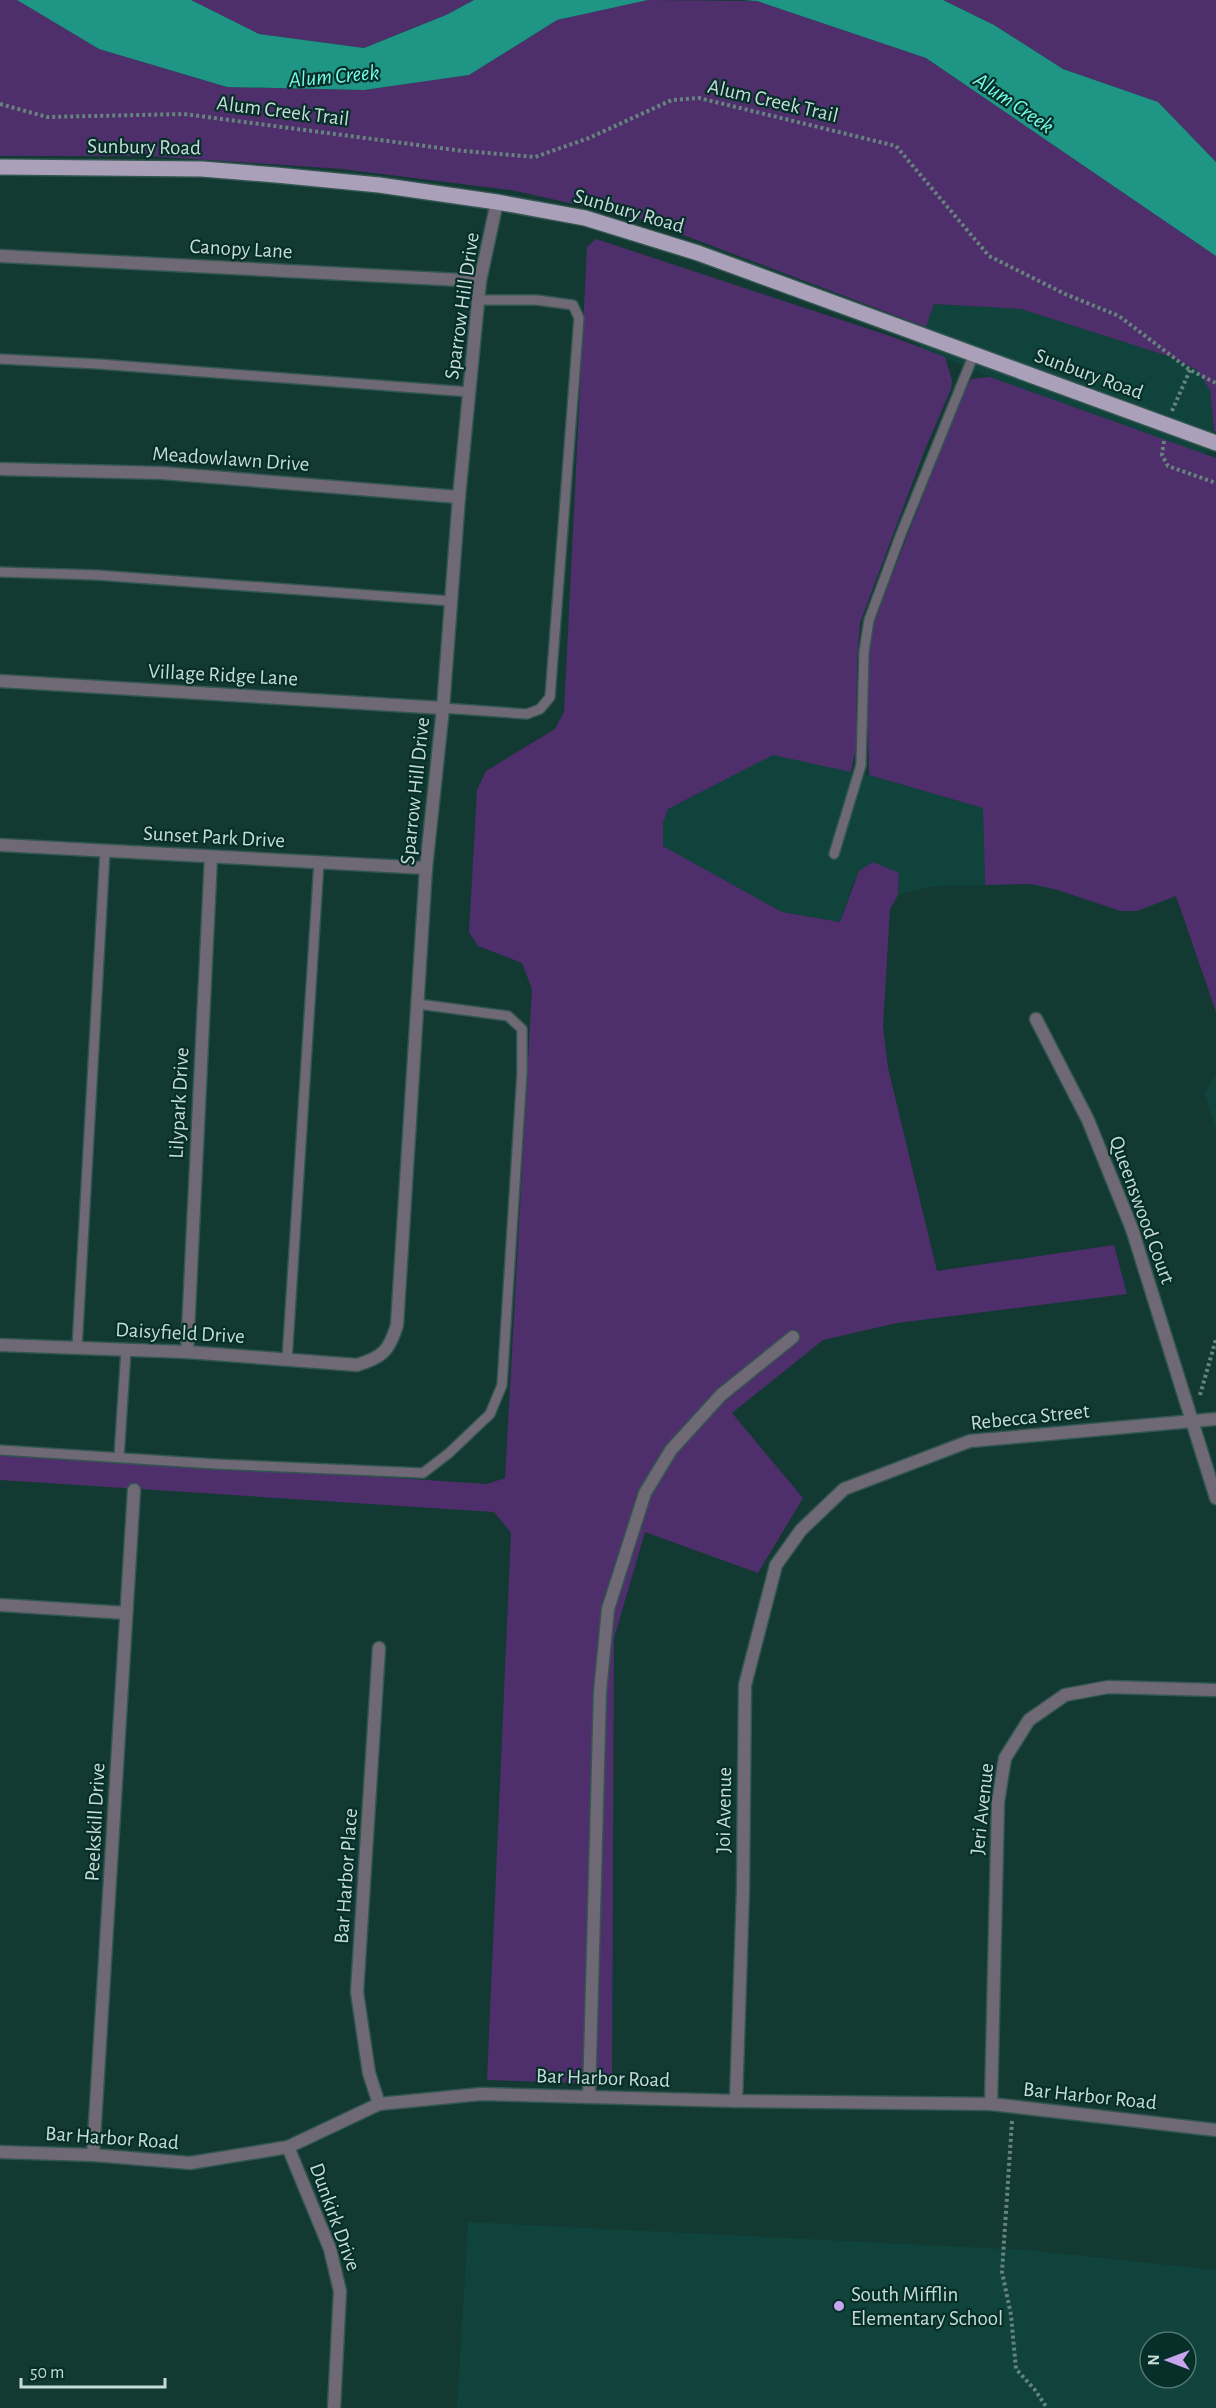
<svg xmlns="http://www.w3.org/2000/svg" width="1216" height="2408" viewBox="0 0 1216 2408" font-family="'Alegreya Sans',sans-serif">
  <rect width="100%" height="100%" fill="#133933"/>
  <!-- built -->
  <g fill="#0f433b" fill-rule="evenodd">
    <polygon points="934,304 1021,309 1171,357 1197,370 1210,390 1214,431 1206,455 990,377 919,347"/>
    <polygon points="773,755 869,775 983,808 985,885 935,886 898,895 899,873 854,880 840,922 782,912 663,846 663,823 668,809"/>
    <polygon points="1216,1075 1216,1130 1204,1093"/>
    <path d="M468 2222 1028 2250 1216 2270V2408H457ZM1150 2342H1186V2378H1150Z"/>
  </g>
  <!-- green -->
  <g fill="#4e2f6c">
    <polygon points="0,0 17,0 99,49 227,87 364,90 469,75 557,20 648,0 757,1 926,58 1216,256 1216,432 1214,431 1210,390 1197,370 1171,357 1021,309 934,304 926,327 641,219 511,190 342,169 148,156 0,156"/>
    <polygon points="191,0 474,0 446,15 364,48 259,34"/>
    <polygon points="943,0 1216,0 1216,162 1158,102 1063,69 994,25"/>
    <polygon points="596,239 893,337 945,357 952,380 951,389 924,452 860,623 857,662 856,747 851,772 773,755 668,809 663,823 663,846 782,912 840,922 859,871 873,862 899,873 898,895 890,909 883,1026 888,1068 937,1271 1114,1245 1127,1294 897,1323 823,1340 732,1413 803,1498 758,1573 645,1532 614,1638 612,2084 487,2080 511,1533 494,1512 0,1480 0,1452 487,1484 505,1478 532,989 522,963 478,946 469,932 477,790 486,771 555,729 564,712 587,247"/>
    <polygon points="990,377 1216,458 1216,1012 1176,896 1137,911 1120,911 1058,890 1031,884 985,885 983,808 869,775 867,666 872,627 962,395 971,379"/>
  </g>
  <!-- water -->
  <g fill="#1f9585">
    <polygon points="17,0 191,0 259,34 364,48 446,15 474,0 648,0 557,20 469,75 364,90 227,87 99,49"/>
    <polygon points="742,0 943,0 994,25 1063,69 1158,102 1216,162 1216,256 926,58 757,1"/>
  </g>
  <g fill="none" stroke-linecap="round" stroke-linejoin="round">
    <defs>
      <g id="lane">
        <polyline points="0,359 98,364 470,392"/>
        <polyline points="0,572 96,575 451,601"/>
        <polyline points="443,708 527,714 540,709 550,697 579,318 573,305 537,300 478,300"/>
        <polyline points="834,854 861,765 864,652 869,620 901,534 974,354"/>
        <polyline points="77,1348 105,851"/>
        <polyline points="287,1360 319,862"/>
        <polyline points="0,1450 215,1464 423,1473 449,1453 490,1414 502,1385 522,1073 522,1029 508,1016 418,1004"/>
        <polyline points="119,1457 126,1350"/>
      </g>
      <g id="street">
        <polyline points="0,256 480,281"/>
        <polyline points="0,469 162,473 459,497"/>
        <polyline points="0,681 443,708"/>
        <polyline points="0,845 426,868"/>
        <polyline points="1036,1019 1088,1120 1132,1229 1216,1498"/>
        <path d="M0 1345 187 1352 357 1365C383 1357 389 1351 397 1325L426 868 443 708 459 497 480 281 497 202"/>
        <polyline points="187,1352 211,857"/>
        <polyline points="0,1605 126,1613"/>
        <polyline points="589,2097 600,1692 608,1609 645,1493 671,1450 721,1395 793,1337"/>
        <polyline points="736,2101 743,1889 745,1685 776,1565 801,1530 844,1489 970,1441 1216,1419"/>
        <polyline points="379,2104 369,2073 357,1992 379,1648"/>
        <polyline points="991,2104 998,1802 1005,1758 1029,1720 1065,1695 1108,1687 1216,1690"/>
        <polyline points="288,2147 330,2249 340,2291 334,2408"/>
        <polyline points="0,2152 93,2155 190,2163 288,2147 379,2104 481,2094 736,2101 991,2104 1216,2130"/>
        <polyline points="93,2155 134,1490"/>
      </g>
      <polyline id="primary" points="0,167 202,169 276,175 379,185 497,202 585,218 698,253 1216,443"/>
    </defs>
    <!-- lane casing -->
    <use href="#lane" stroke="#335651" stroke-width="12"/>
    <!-- street casing -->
    <use href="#street" stroke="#335651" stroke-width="15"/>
    <!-- primary casing -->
    <use href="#primary" stroke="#335651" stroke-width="18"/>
    <!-- path -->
    <g stroke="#66837e" stroke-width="4" stroke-dasharray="3 3" stroke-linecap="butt">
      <polyline points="0,104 47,117 184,114 463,151 535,157 589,138 672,100 699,98 896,146 989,256 1065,294 1119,316 1190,370 1216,383"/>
      <polyline points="1172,411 1190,370"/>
      <polyline points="1164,441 1162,455 1168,466 1216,483"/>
      <polyline points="1200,1395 1216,1339"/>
      <polyline points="1012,2121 1002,2272 1011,2315 1016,2369 1035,2390 1047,2408"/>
    </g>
    <!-- lane -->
    <use href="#lane" stroke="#6f6976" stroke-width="9"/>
    <!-- street -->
    <use href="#street" stroke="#6f6976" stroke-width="12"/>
    <!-- primary -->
    <use href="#primary" stroke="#aba0b9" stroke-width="15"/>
  </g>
  <!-- markers -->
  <circle fill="#c7a6ef" stroke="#062f29" stroke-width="2" cx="839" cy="2306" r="6"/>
  <g text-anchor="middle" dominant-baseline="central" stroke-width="4.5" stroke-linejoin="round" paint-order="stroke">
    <!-- street labels -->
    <g font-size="21" fill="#c7dbd7" stroke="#062f29">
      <text transform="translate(773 101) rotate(13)">Alum Creek Trail</text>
      <text transform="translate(283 111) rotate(7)">Alum Creek Trail</text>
      <text transform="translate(144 147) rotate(1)">Sunbury Road</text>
      <text transform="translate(629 211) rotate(16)">Sunbury Road</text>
      <text transform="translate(241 249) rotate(3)">Canopy Lane</text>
      <text transform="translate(462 306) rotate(-82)">Sparrow Hill Drive</text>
      <text transform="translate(1089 374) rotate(20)">Sunbury Road</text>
      <text transform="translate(231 459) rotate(4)">Meadowlawn Drive</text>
      <text transform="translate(223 675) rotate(3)">Village Ridge Lane</text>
      <text transform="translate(415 791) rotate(-84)">Sparrow Hill Drive</text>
      <text transform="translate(214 837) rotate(3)">Sunset Park Drive</text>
      <text transform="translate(179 1103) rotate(-87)">Lilypark Drive</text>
      <text transform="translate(1142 1210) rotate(70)">Queenswood Court</text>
      <text transform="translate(180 1333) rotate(3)">Daisyfield Drive</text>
      <text transform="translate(1030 1417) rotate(-6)">Rebecca Street</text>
      <text transform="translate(982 1809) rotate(-84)">Jeri Avenue</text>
      <text transform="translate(724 1810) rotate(-89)">Joi Avenue</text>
      <text transform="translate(95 1822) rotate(-87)">Peekskill Drive</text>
      <text transform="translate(346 1876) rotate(-86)">Bar Harbor Place</text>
      <text transform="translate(603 2078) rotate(2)">Bar Harbor Road</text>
      <text transform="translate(1090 2096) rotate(6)">Bar Harbor Road</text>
      <text transform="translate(112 2138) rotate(4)">Bar Harbor Road</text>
      <text transform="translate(335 2217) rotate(70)">Dunkirk Drive</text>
    </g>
    <!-- poi labels -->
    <g font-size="21" fill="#c7dbd7" stroke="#062f29" text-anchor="start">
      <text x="851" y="2294">South Mifflin<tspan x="851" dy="24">Elementary School</tspan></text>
    </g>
    <!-- water labels -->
    <g font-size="22" font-style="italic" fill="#75ffe9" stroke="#062f29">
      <text transform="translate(334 76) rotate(-5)">Alum Creek</text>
      <text transform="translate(1014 103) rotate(34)">Alum Creek</text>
    </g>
  </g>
  <!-- north arrow -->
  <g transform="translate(1168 2360) rotate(270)"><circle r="28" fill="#062f29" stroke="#53746f" stroke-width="1.5"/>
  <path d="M0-4.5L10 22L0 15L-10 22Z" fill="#c7a6ef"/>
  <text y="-9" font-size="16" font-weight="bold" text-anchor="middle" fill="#c7dbd7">N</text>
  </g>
  <!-- scale -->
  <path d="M21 2378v9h144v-9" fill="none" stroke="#c7dbd7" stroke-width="3"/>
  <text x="30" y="2378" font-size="18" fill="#c7dbd7" stroke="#062f29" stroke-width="4.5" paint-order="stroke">50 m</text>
</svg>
